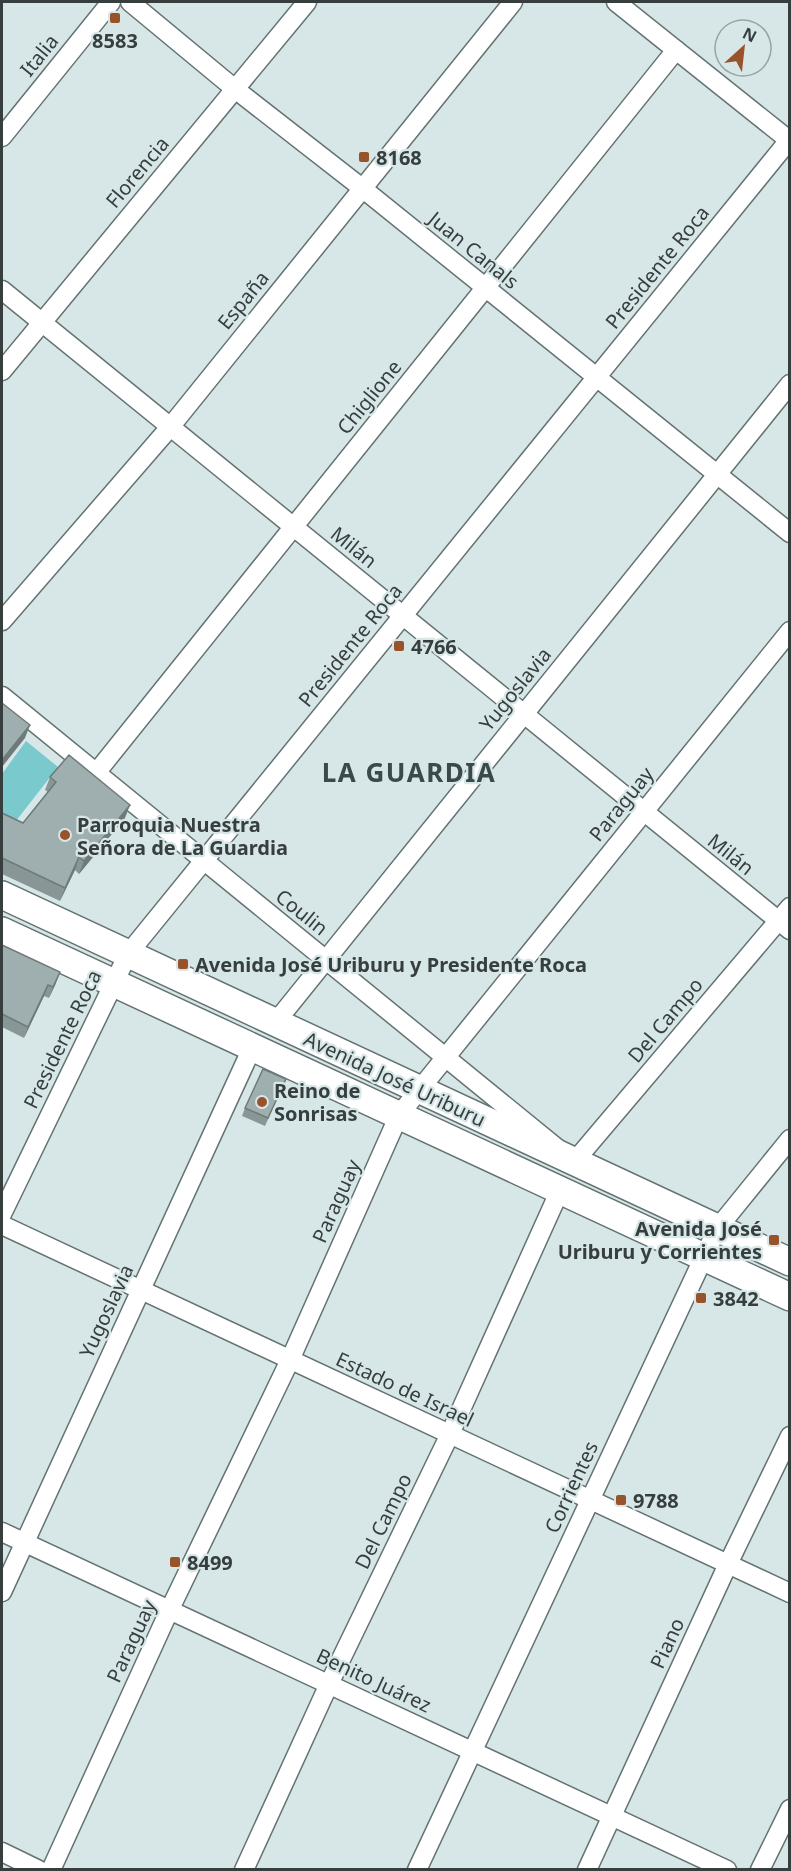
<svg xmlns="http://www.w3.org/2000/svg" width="791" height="1871" viewBox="0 0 791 1871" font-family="'Noto Sans',sans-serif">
  <rect width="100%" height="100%" fill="#d7e7e8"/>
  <!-- green -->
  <polygon fill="#7ac9cd" points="26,741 58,767 12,826 2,820 2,774"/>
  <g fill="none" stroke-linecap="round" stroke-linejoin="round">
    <defs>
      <g id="street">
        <polyline points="130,2 235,89 362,188 790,533"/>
        <polyline points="616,2 790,141"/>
        <polyline points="2,137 111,2"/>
        <polyline points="2,290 790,930"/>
        <polyline points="2,371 307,2"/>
        <polyline points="2,621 171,426 513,2"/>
        <polyline points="2,696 574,1162 790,907"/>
        <polyline points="96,773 676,50"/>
        <polyline points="275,1023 790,384"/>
        <polyline points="2,1214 128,954 790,139"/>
        <polyline points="2,1225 790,1593"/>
        <polyline points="2,1532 727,1870"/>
        <polyline points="2,1592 252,1048"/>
        <polyline points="2,1852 39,1870"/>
        <polyline points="51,1870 169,1611 290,1360 399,1115 790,631"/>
        <polyline points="244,1870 329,1684 450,1434 560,1190"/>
        <polyline points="417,1870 717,1229 790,1139"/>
        <polyline points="587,1870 728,1564 790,1436"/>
        <polyline points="760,1870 790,1809"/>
      </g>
      <g id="primary">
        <polyline points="2,895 790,1262"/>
        <polyline points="2,931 790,1297"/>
      </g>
    </defs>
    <!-- street casing -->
    <use href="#street" stroke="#647272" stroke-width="21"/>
    <!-- primary casing -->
    <use href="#primary" stroke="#647272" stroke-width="30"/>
    <!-- street -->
    <use href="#street" stroke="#fff" stroke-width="18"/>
    <!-- primary -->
    <use href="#primary" stroke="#fff" stroke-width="27"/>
  </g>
  <!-- wall -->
  <g fill="#899696">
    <polygon points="50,777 125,818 79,874 75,870 60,901 2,874 2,813 23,823 48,792 45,790"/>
    <polygon points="2,945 56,983 49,998 44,996 24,1038 2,1027"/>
    <polygon points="286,1079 265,1126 242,1116 245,1108"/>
  </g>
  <!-- shaded-wall -->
  <g fill="#6f7a7a">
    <polygon points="30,725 25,738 2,767 2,760"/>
    <polygon points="130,805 125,818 79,874 84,861"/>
    <polygon points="79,857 75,870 60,901 65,888"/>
    <polygon points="60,972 56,983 49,998 53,987"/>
    <polygon points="48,985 44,996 24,1038 28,1027"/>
  </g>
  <!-- building -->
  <g fill="#9faeae" stroke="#6f7a7a" stroke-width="1.5">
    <polygon points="2,703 30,725 2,760"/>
    <polygon points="69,755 130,805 84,861 79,857 65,888 2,858 2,813 23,823 56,782 50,777"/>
    <polygon points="2,945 60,972 53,987 48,985 28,1027 2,1014"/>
    <polygon points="263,1069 286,1079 268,1118 245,1108"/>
  </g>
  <!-- markers -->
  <g fill="#99532a" stroke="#d7e7e8" stroke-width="2">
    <rect x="109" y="12" width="12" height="12" rx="3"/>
    <rect x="358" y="151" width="12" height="12" rx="3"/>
    <rect x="393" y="640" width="12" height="12" rx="3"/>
    <circle cx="65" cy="835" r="6"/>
    <rect x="177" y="958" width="12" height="12" rx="3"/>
    <circle cx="262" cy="1102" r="6"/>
    <rect x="768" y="1234" width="12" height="12" rx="3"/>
    <rect x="695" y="1292" width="12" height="12" rx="3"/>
    <rect x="615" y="1494" width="12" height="12" rx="3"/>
    <rect x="169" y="1556" width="12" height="12" rx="3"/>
  </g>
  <g text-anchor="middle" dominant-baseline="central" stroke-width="4.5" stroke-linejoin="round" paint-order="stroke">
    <!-- poi labels -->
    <g font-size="20" font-weight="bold" fill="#373e3e" stroke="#d7e7e8" text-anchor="start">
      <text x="115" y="40" text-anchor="middle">8583</text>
      <text x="376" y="157">8168</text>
      <text x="411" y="646">4766</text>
      <text x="77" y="824">Parroquia Nuestra<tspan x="77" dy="23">Señora de La Guardia</tspan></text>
      <text x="195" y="964">Avenida José Uriburu y Presidente Roca</text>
      <text x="274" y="1090">Reino de<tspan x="274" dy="23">Sonrisas</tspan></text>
      <text x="762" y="1228" text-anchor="end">Avenida José<tspan x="762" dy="23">Uriburu y Corrientes</tspan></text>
      <text x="713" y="1298">3842</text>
      <text x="633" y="1500">9788</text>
      <text x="187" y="1562">8499</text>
    </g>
    <!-- street labels -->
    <g font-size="20" fill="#373e3e" stroke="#d7e7e8">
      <text transform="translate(39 55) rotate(-51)">Italia</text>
      <text transform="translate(137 172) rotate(-50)">Florencia</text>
      <text transform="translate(474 250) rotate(39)">Juan Canals</text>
      <text transform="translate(657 267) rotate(-51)">Presidente Roca</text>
      <text transform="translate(243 300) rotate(-51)">España</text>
      <text transform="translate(369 397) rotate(-51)">Chiglione</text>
      <text transform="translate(354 547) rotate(39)">Milán</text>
      <text transform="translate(350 645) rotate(-51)">Presidente Roca</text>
      <text transform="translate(515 689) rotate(-51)">Yugoslavia</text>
      <text transform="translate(621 804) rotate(-51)">Paraguay</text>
      <text transform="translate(731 854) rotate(39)">Milán</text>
      <text transform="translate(302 912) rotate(39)">Coulin</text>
      <text transform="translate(665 1020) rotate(-50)">Del Campo</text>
      <text transform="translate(62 1039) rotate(-64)">Presidente Roca</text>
      <text transform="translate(395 1079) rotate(25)">Avenida José Uriburu</text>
      <text transform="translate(336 1201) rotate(-66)">Paraguay</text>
      <text transform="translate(106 1311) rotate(-65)">Yugoslavia</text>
      <text transform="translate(405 1389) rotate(25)">Estado de Israel</text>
      <text transform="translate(571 1487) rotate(-65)">Corrientes</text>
      <text transform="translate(383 1521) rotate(-64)">Del Campo</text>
      <text transform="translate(131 1641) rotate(-65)">Paraguay</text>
      <text transform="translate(667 1643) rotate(-65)">Piano</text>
      <text transform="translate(374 1680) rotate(25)">Benito Juárez</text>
    </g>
    <!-- district labels -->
    <g font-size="26" font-weight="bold" letter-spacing="1.5" fill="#3c494a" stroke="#d7e7e8">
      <text x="409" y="772">LA GUARDIA</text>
    </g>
  </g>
  <!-- border -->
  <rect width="791" height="1871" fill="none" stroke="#373e3e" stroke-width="6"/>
  <!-- north arrow -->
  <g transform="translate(743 48) rotate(27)"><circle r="28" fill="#d7e7e8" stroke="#97a3a4" stroke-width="1.5"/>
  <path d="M0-4.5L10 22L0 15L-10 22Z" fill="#99532a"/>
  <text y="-9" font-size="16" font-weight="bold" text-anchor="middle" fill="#373e3e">N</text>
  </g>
</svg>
